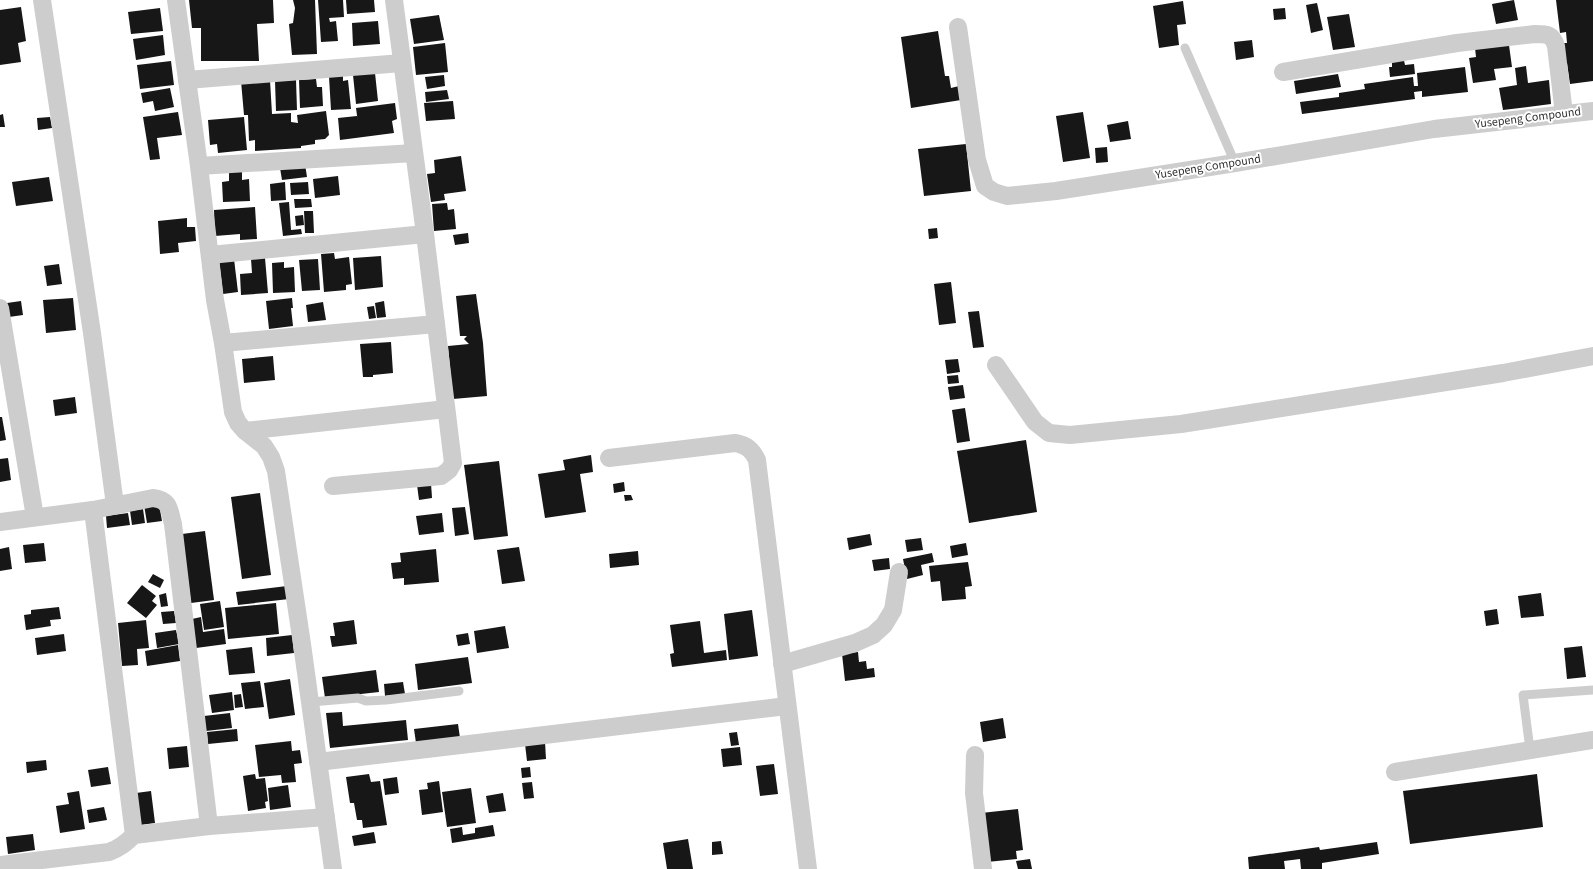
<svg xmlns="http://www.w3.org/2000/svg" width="1593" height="869" viewBox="0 0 1593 869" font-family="'Source Sans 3',sans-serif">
  <rect width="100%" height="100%" fill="#fff"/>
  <!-- building -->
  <g fill="#171717">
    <polygon points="189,0 273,0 274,23 257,24 259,61 201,61 201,28 192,28"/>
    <polygon points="293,0 315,0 317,54 292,55 289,24 293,23 295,8"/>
    <polygon points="318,0 343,0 344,17 329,18 330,22 336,21 338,41 321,42"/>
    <polygon points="346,0 374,0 375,12 347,14"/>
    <polygon points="1514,0 1518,20 1496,24 1492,4"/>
    <polygon points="1556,0 1593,0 1593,81 1570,84 1567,63 1563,63 1561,43 1567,43 1566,32 1560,33"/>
    <polygon points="1183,1 1186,24 1177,25 1179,45 1159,48 1153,6"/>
    <polygon points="1317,3 1323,30 1311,33 1306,5"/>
    <polygon points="21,7 26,41 18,43 21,62 0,65 0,10"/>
    <polygon points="160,8 163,31 131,34 128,12"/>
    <polygon points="1285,8 1286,19 1274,20 1273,9"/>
    <polygon points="1349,14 1355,47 1333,50 1327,17"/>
    <polygon points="439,15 444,40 414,44 410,19"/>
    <polygon points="378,21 380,44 353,46 352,23"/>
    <polygon points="938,31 945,76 949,76 951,88 959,86 961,100 911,108 901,37"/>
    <polygon points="163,35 165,55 136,60 133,39"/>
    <polygon points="1508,38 1512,67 1494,69 1496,80 1473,83 1469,58 1476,57 1475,48"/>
    <polygon points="1252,40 1254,57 1236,60 1234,42"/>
    <polygon points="445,43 448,72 416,75 413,47"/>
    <polygon points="1403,56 1405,65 1414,64 1415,74 1390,77 1389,67 1392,67 1392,58"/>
    <polygon points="171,61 174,85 140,89 137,65"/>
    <polygon points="1526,66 1528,83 1549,80 1551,104 1503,110 1499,88 1517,85 1515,68"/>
    <polygon points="1465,67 1468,92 1422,97 1422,91 1414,92 1415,99 1302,114 1300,102 1339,97 1339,93 1365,89 1364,84 1413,77 1414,86 1418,86 1417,73"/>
    <polygon points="375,73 378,101 356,104 353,75"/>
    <polygon points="1338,74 1341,87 1296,94 1294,81"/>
    <polygon points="343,75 343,81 348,80 351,109 331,110 329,77"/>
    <polygon points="444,75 445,86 427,89 425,77"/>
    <polygon points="316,79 317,87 322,87 323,106 300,108 299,80"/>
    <polygon points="270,80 272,114 291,113 291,122 298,123 297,115 326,111 329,135 325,139 315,140 315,144 301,146 301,148 255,151 255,140 249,141 248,115 244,115 241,81"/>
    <polygon points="296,80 297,110 276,111 275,81"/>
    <polygon points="170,88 174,107 155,111 153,101 143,103 141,93"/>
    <polygon points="447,90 449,99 426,102 425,92"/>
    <polygon points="453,101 455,119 426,121 424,103"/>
    <polygon points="395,103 397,119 392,121 394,133 340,140 338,118 357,116 358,123 356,108"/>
    <polygon points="178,112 182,135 157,138 160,159 150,160 143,117"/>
    <polygon points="1083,112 1090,158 1063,162 1056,116"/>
    <polygon points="3,114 5,127 0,127 0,115"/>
    <polygon points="50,117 52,128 38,130 37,118"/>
    <polygon points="244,117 247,150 218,153 217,144 210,145 208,120"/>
    <polygon points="1128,121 1131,139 1110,142 1107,125"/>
    <polygon points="966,144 971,191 924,196 918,149"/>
    <polygon points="1107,147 1108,162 1096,163 1095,148"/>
    <polygon points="461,156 466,191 444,194 445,200 431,202 427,174 435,173 434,160"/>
    <polygon points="305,164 307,177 282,180 280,168"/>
    <polygon points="242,171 242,180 249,179 250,201 223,202 222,182 229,181 229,172"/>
    <polygon points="338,176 340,195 315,198 313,179"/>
    <polygon points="49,177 53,201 16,206 12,182"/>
    <polygon points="285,182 286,200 271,201 270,184"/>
    <polygon points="308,182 309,194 291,195 290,183"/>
    <polygon points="294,199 311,199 312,207 295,208"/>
    <polygon points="289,202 291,230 301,229 302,234 283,236 279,203"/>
    <polygon points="447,203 448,210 454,209 456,229 434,231 432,204"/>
    <polygon points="255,207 257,239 240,240 240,234 215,236 214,210"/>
    <polygon points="304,211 313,211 314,233 305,233"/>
    <polygon points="303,215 304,225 296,226 295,216"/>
    <polygon points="187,218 187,227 195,227 196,241 178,243 179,252 160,254 158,221"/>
    <polygon points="937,228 938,238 929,239 928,229"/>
    <polygon points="468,233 469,243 455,245 453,235"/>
    <polygon points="334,253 335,259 349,257 352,284 346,285 346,290 324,292 321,254"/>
    <polygon points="381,256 383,287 355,290 353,258"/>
    <polygon points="265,258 268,293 241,295 240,274 252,273 251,259"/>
    <polygon points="234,259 238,292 223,294 219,260"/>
    <polygon points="318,259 320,290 302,291 299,260"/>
    <polygon points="284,262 284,268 294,267 295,292 273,293 272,263"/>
    <polygon points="59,264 62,284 47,286 44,266"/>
    <polygon points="951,282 956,323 939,325 934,284"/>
    <polygon points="476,294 483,343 487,396 453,399 448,346 469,344 464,339 467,336 460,336 456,296"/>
    <polygon points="73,298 76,330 46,333 43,300"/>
    <polygon points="292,298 293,308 291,308 293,326 269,329 266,301"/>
    <polygon points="21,301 23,315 9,317 7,303"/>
    <polygon points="384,301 386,317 377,318 375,303"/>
    <polygon points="323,302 326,320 308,322 306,305"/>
    <polygon points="374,306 376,318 369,319 367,307"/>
    <polygon points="979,311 984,347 973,348 968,312"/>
    <polygon points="391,342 393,373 373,375 373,377 363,377 360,344"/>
    <polygon points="273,356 275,380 244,383 242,359"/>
    <polygon points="958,359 960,372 947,374 945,360"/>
    <polygon points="958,375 959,383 948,384 947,376"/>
    <polygon points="963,385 965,398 950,400 948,387"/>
    <polygon points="75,397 77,413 55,416 53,400"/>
    <polygon points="965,408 970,441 957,443 952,410"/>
    <polygon points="0,417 2,417 6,440 0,441"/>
    <polygon points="1026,440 1037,512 969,523 957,451"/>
    <polygon points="591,455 593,472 580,474 586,512 545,518 538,474 565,470 563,460"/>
    <polygon points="8,458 11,480 0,482 0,459"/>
    <polygon points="499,461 508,536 474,540 464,465"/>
    <polygon points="624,482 625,491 614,493 613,484"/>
    <polygon points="431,483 432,498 419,500 417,485"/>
    <polygon points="260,493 271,575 242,579 231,497"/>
    <polygon points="624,495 631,495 633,500 625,501"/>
    <polygon points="159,504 162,521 147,523 144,505"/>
    <polygon points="465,507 469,534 455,536 452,508"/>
    <polygon points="143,509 145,523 132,525 130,511"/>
    <polygon points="128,513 130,525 107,528 106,516"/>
    <polygon points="442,513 444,532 419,535 416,516"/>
    <polygon points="205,531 214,600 191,603 182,534"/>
    <polygon points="870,534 872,545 849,550 847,538"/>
    <polygon points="921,538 923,550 907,552 905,540"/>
    <polygon points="44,543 46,561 25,563 23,545"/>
    <polygon points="966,543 968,555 952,558 950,546"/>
    <polygon points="9,547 12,569 0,571 0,549"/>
    <polygon points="519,547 525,581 502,584 497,550"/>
    <polygon points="436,549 439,582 404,585 404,578 393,579 391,563 401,562 400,553"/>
    <polygon points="638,551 639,565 610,568 609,554"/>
    <polygon points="932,553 934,562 921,565 923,575 907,579 903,559"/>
    <polygon points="889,558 890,569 874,571 872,560"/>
    <polygon points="968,562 972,586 965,587 966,599 942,601 940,581 931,582 929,566"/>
    <polygon points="153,574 164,580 160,588 148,582"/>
    <polygon points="142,585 156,596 152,601 157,605 146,618 127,603"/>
    <polygon points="287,586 289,599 238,605 236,592"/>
    <polygon points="166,593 168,606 161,607 159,595"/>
    <polygon points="1541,593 1544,616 1521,618 1518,596"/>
    <polygon points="220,601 224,627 204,630 200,604"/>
    <polygon points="276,603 279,634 228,639 225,608"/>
    <polygon points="59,607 61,619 50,620 51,626 26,630 24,615 31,614 31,610"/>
    <polygon points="1497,609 1499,624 1486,626 1484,611"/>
    <polygon points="752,610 758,656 729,660 724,614"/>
    <polygon points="174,611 176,623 163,624 161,612"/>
    <polygon points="201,617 203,632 224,629 226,644 196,648 192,619"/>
    <polygon points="146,620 149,648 137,649 138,665 122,666 118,623"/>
    <polygon points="354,620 357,644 332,647 330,636 335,636 333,623"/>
    <polygon points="700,621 704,653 726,650 727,660 672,667 670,654 674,653 670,625"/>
    <polygon points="505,626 509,648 477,653 474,631"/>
    <polygon points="176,630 179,644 157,648 155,633"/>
    <polygon points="468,633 470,644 458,646 456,635"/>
    <polygon points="64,634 66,651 37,655 35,638"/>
    <polygon points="292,635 294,653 267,656 266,638"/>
    <polygon points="178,645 180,661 147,666 145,651"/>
    <polygon points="1582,646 1586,677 1567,679 1564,648"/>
    <polygon points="252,647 255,673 229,675 226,650"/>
    <polygon points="858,652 859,662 866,661 867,669 874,668 875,677 845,681 842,654"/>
    <polygon points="468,657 472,683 418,690 415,664"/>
    <polygon points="376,670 379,692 325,698 322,677"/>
    <polygon points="290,679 295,715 269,719 264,683"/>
    <polygon points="260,681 264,707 245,709 241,683"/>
    <polygon points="403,682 405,694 385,696 384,684"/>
    <polygon points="232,692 234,710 212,713 209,695"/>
    <polygon points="241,694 243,707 235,708 234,695"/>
    <polygon points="342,712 343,726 406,720 408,740 330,748 326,713"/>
    <polygon points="230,713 232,728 206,731 204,716"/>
    <polygon points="1003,718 1006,738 983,742 980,722"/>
    <polygon points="458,724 460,738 416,743 414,729"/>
    <polygon points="237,729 238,741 208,744 207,732"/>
    <polygon points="737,732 739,745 731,746 729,733"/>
    <polygon points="291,741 292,751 300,750 302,763 294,764 296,782 282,783 281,775 259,777 255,745"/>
    <polygon points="545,742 546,759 527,761 525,744"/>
    <polygon points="187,746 189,767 169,769 167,748"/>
    <polygon points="740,747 742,765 723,767 721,749"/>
    <polygon points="46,760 47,770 27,773 26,762"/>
    <polygon points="774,764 778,794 760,796 756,766"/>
    <polygon points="108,767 111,784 91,787 88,770"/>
    <polygon points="530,767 531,777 522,778 521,768"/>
    <polygon points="255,774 256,779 265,778 268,801 265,802 266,808 248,811 243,776"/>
    <polygon points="369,774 371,782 380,781 387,825 363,828 362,820 357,820 354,803 350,803 346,777"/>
    <polygon points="1537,774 1543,827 1410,844 1403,791"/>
    <polygon points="397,777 399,793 385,795 383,779"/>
    <polygon points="439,781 443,812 422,815 419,790 428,789 427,783"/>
    <polygon points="532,782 534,798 524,799 522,783"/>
    <polygon points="288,785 291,807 270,810 268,788"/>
    <polygon points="471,788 476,823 447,827 442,792"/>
    <polygon points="79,791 85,829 60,833 56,806 69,804 67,793"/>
    <polygon points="151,791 155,823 140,825 136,793"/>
    <polygon points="503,793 506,811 489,813 486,796"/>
    <polygon points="104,807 107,820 89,823 87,810"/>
    <polygon points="1018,809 1023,850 1016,851 1017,859 987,862 981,813"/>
    <polygon points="493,825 495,836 452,843 450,829 462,827 463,835 475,833 475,828"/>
    <polygon points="374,832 376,843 354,846 352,836"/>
    <polygon points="33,834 35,850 8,854 6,837"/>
    <polygon points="688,839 693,869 667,869 663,843"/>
    <polygon points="721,841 723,854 712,855 712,842"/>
    <polygon points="1377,842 1379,854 1322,863 1322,869 1301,869 1300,859 1284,861 1285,869 1249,869 1248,857 1319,847 1320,850"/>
    <polygon points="1030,859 1032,869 1018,869 1016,861"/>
  </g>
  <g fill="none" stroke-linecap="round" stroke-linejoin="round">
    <!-- service -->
    <g stroke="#cdcdcd" stroke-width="9">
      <polyline points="1185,48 1235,163"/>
      <polyline points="311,702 358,698 366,701 386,700 459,691"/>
      <polyline points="1530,750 1523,695 1593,690"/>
    </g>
    <!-- minor -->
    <g stroke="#cdcdcd" stroke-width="18">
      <polyline points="42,0 92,333 115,505"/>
      <polyline points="176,0 199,166 215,300 223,343 233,412 238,423 245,431 264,446 271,457 276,471 302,644 333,869"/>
      <polyline points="958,27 977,160 985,186 994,192 1007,196 1056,191 1235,163 1434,129 1593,111"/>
      <path d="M1283 72 1457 43 1535 34C1547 34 1552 34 1556 46L1564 114"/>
      <polyline points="187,80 402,63"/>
      <polyline points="199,166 414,153"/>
      <polyline points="210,255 425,234"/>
      <polyline points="0,308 35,517"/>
      <polyline points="223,343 436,324"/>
      <polyline points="996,365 1035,422 1049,433 1070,435 1181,424 1503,373 1593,356"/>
      <polyline points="245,431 446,409"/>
      <path d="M609 458 735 443C747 445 752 450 757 460L808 869"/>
      <polyline points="333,486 441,476 449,470 453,463 425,234 394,0"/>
      <polyline points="93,510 134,835"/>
      <path d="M0 522 93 510 153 498C170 500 169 509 173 524L209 826"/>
      <polyline points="782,664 855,643 873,635 884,625 893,610 899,572"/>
      <polyline points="975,755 974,793 983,869"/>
      <polyline points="318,762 787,706"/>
      <polyline points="1395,772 1593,740"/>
      <path d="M0 865 109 852C120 848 126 843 134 835L209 826 326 817"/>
    </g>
  </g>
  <g text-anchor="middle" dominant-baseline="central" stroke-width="4" stroke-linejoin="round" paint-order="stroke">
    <!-- street labels -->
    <g font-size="12" fill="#303030" stroke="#fff">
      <text transform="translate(1528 118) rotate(-7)">Yusepeng Compound</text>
      <text transform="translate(1208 167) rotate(-9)">Yusepeng Compound</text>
    </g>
  </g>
</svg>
